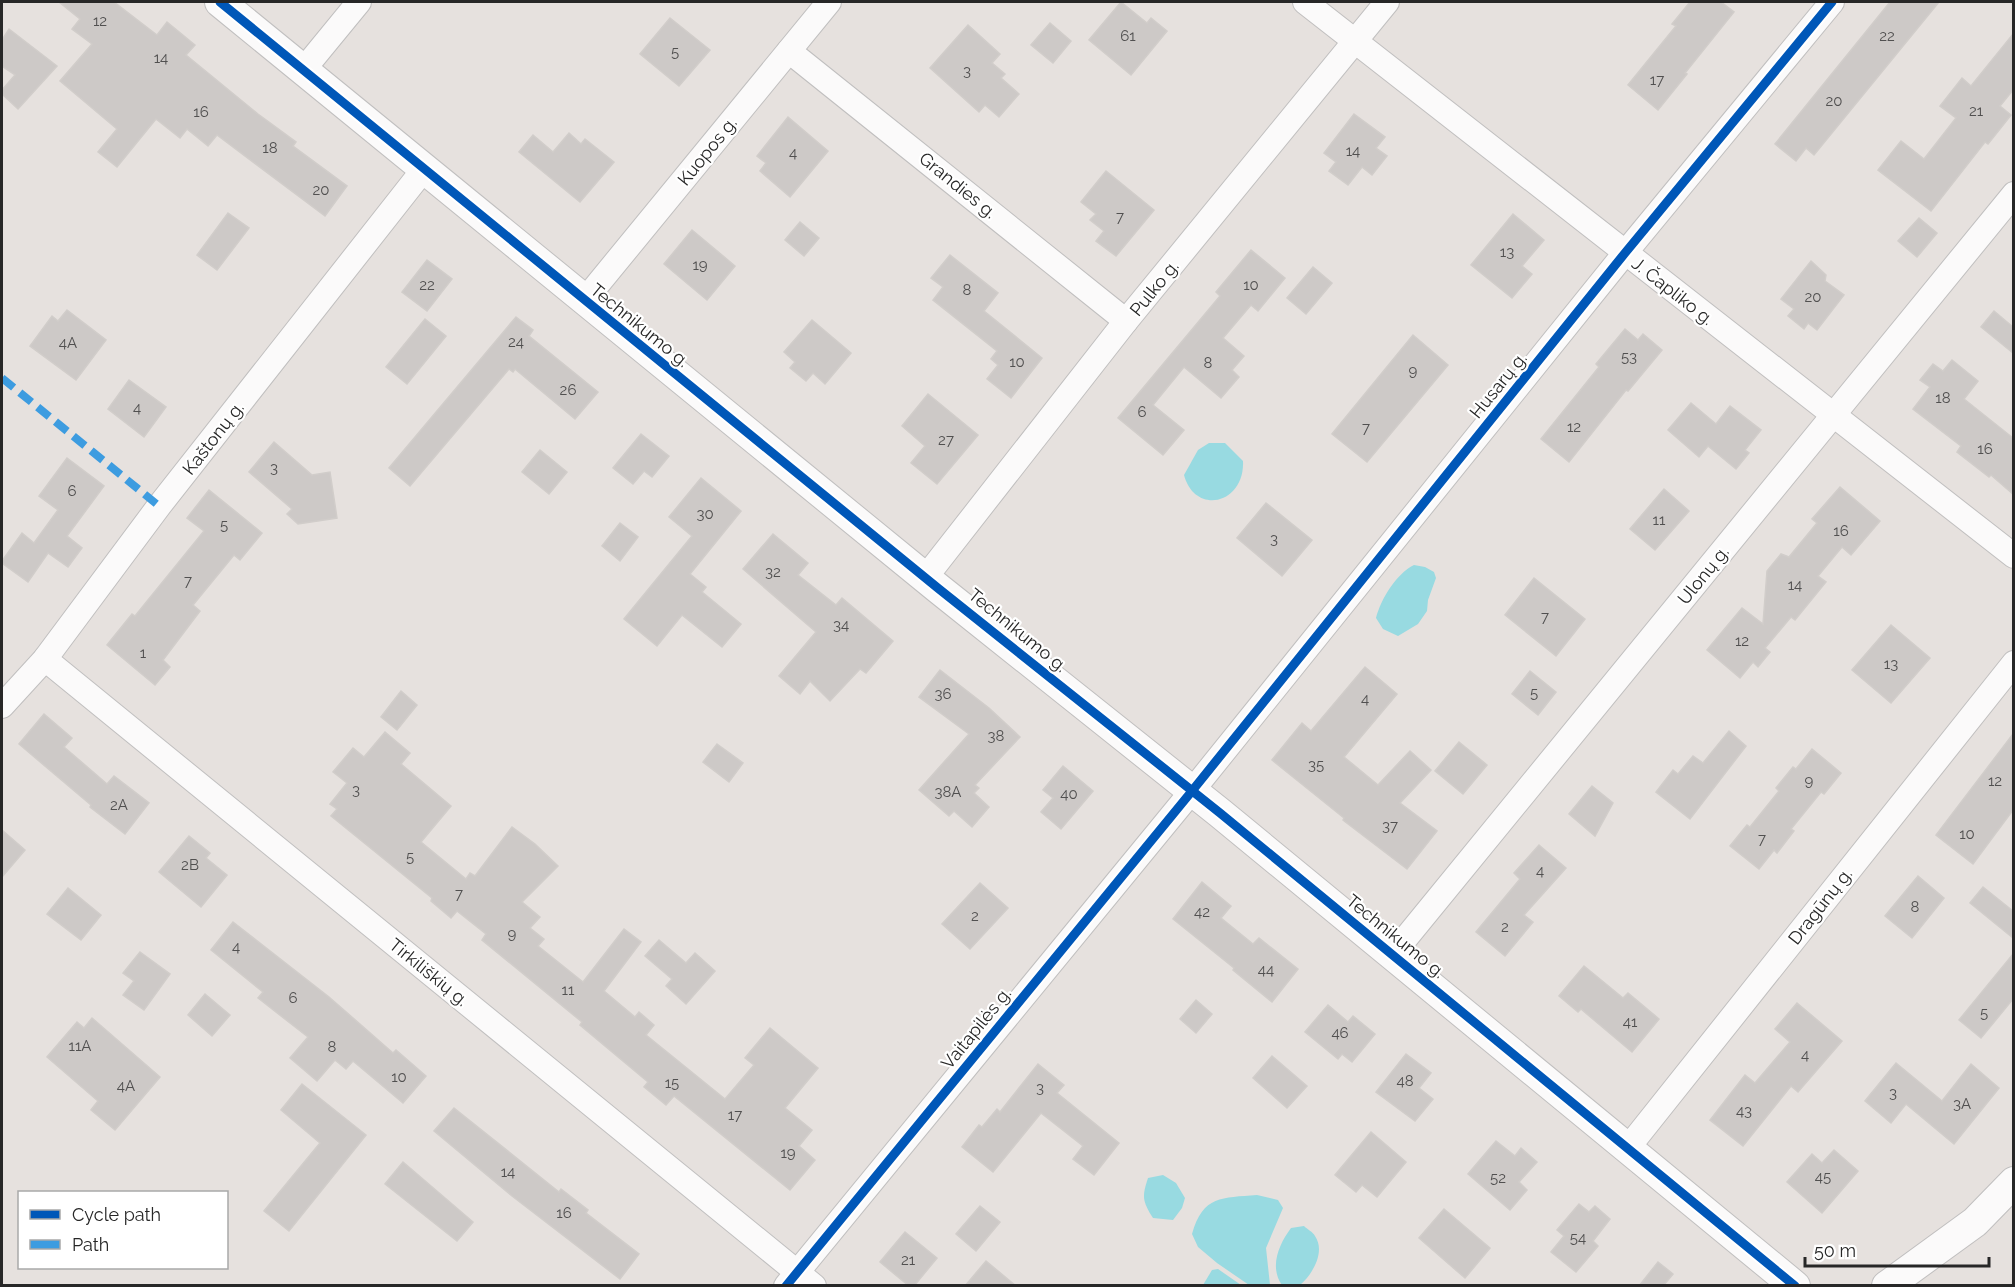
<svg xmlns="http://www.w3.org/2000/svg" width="2015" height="1287" viewBox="0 0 2015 1287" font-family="Raleway,sans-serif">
  <rect width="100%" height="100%" fill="#e6e1de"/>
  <!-- water -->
  <g fill="#98dae1">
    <path d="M1209 443H1225L1243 461C1245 504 1195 516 1184 475L1198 450Z"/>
    <path d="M1414 565 1425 567 1434 572 1436 578 1428 600 1427 611 1418 624 1398 636 1383 629 1376 618C1381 599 1396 574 1414 565Z"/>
    <path d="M1163 1175 1176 1183 1185 1198 1182 1208 1173 1220 1153 1218C1142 1201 1142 1196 1148 1178Z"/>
    <path d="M1257 1195 1278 1200 1283 1208 1266 1248 1270 1285H1249L1217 1263 1198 1247 1192 1234C1203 1195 1222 1198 1257 1195Z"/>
    <path d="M1304 1226C1307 1229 1313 1232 1315 1236 1326 1252 1312 1275 1300 1285H1282C1269 1267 1279 1244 1291 1228Z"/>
    <polygon points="1218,1269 1241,1285 1203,1285 1212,1270"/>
  </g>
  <!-- building -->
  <g fill="#cdc9c7" stroke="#d1cdca" stroke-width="1.5">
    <polygon points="59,2 114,2 157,35 167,22 195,45 186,55 258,114 296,142 293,146 347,186 325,216 217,135 208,146 187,129 180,138 156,119 117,167 98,152 117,129 60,81 92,44 72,29 80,19"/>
    <polygon points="1121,2 1147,23 1151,18 1167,31 1131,75 1089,40"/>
    <polygon points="1690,2 1721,2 1734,12 1685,73 1687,74 1658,110 1628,85 1676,26 1672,24"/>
    <polygon points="1890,2 1939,2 1814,155 1806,148 1796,161 1775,144"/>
    <polygon points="670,18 710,50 679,86 640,54"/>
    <polygon points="1050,23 1071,41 1053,63 1031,45"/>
    <polygon points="968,25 1000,54 992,63 1005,74 1001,78 1019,94 999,117 985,105 979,112 930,68"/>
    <polygon points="9,29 57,66 18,109 2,94 2,90 15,75 2,66 2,40"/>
    <polygon points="2013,34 2013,90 2000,106 2011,115 1988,144 1985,142 1931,211 1878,170 1901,141 1924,159 1956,118 1940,106 1962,78 1971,86"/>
    <polygon points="1354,114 1385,137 1376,148 1387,156 1372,175 1362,167 1348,185 1329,171 1336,162 1324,153"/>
    <polygon points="788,117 828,151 790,197 760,171 766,163 757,156"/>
    <polygon points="569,133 581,144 585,139 614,162 580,202 519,152 533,135 553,152"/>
    <polygon points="1106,171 1154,210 1116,256 1096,241 1104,231 1090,220 1096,214 1081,202"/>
    <polygon points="228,213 249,228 217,270 197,255"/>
    <polygon points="1513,214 1544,240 1522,266 1532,274 1512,298 1471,265"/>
    <polygon points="1919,218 1937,233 1917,257 1898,241"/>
    <polygon points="800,222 819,238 804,256 785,240"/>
    <polygon points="692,230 735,266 707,300 664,264"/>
    <polygon points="1251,250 1285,278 1258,311 1251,305 1223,338 1244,356 1232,370 1239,377 1221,398 1184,367 1153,405 1184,430 1163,455 1118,418 1220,296 1216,292"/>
    <polygon points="950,255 998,293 984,311 1042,358 1011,398 987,379 998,365 991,359 997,351 933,300 943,287 931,278"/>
    <polygon points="427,260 452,279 427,311 402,292"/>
    <polygon points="1811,261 1826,275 1825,281 1844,295 1817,330 1808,323 1804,329 1788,316 1794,309 1781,299"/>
    <polygon points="1313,267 1332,283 1306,314 1287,298"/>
    <polygon points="67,310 106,340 76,380 30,346 52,316 58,321"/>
    <polygon points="1994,311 2013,327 2013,353 1981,327"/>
    <polygon points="516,317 533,330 529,336 598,392 575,419 515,369 513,372 509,369 410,486 389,468"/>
    <polygon points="425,319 446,336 407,384 386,367"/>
    <polygon points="812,320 851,353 825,384 813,373 806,381 790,368 795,362 784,352"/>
    <polygon points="1625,329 1638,340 1643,334 1662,350 1628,391 1626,390 1569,462 1541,439 1599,367 1596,364"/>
    <polygon points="1413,335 1448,365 1367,462 1332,434"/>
    <polygon points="1952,360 1978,381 1964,399 2013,438 2013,494 1991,475 1989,477 1957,452 1961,446 1913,409 1930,387 1920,380 1933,364 1943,371"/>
    <polygon points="129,380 166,407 144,437 108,409"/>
    <polygon points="928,394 978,435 937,484 911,463 925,446 902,426"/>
    <polygon points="1691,403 1716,424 1730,406 1761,430 1745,450 1749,453 1736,469 1708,446 1699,457 1668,430"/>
    <polygon points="641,434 669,456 652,477 644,471 633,484 613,468"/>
    <polygon points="274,442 312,475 330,472 337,518 298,524 287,514 292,509 249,472"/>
    <polygon points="540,450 567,472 549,494 522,472"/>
    <polygon points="67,458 104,486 67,536 82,548 68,567 48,553 28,582 2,563 2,561 22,533 34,543 58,510 39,496"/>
    <polygon points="701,478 741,511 690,574 706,587 702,592 741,624 722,647 682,615 657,646 624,619 692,536 669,517"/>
    <polygon points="1840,487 1880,521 1851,555 1842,547 1818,576 1826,582 1795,620 1791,617 1765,648 1770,652 1758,667 1753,662 1740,678 1707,650 1742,608 1763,624 1767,571 1781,554 1789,557 1817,523 1812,519"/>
    <polygon points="1664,489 1689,511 1655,550 1630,529"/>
    <polygon points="209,490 262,533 240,560 234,555 193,605 200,611 163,660 170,667 155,685 107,645 132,614 135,616 204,531 187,518"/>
    <polygon points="1266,503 1312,540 1282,576 1237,538"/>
    <polygon points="620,523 638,537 620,561 602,546"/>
    <polygon points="773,534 808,563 798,575 836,605 842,598 893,641 866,673 860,669 830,701 810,681 800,694 779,676 816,632 743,569"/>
    <polygon points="1534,578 1585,619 1556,656 1505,615"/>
    <polygon points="1891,625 1930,658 1891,703 1852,670"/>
    <polygon points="1365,667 1397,694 1344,757 1378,785 1410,751 1431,770 1400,803 1437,831 1407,869 1343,820 1344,818 1272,760 1302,723 1311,731"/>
    <polygon points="940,670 989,708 1020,737 975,785 979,788 974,793 989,807 972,827 954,811 949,816 919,790 969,734 919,697"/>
    <polygon points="1530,671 1556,692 1538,715 1512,694"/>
    <polygon points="401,691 417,705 397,730 381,717"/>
    <polygon points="44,714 72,738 64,747 107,784 114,776 149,803 125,834 90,807 91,805 19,744"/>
    <polygon points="1729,731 1746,746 1690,819 1656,792 1673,770 1678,774 1693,756 1703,763"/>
    <polygon points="385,732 410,753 401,764 451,806 421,842 466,879 470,873 475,876 512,827 535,844 558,866 522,902 540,917 530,928 544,939 538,946 583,982 624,929 641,942 604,991 635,1017 639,1012 654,1025 646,1035 725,1099 754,1065 745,1058 770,1028 818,1068 785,1108 812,1130 799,1146 815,1160 790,1190 674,1096 666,1105 644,1087 648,1082 580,1025 582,1022 482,940 486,934 457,911 451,918 431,901 432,898 331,816 337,809 330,804 347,783 333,772 353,748 364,757"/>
    <polygon points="2013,734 2013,810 1973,864 1936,835"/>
    <polygon points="1459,742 1487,765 1463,794 1435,771"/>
    <polygon points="717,744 743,763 729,782 703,762"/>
    <polygon points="1812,749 1841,773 1824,794 1821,792 1791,829 1794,831 1777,853 1774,850 1759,869 1730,846 1747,825 1750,827 1779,791 1776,788 1793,767 1796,769"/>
    <polygon points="1063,766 1093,791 1061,829 1041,812 1053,798 1043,790"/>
    <polygon points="1592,786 1613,803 1595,836 1569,814"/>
    <polygon points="2,830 25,850 2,877"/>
    <polygon points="189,836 210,853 206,858 227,875 201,907 159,872"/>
    <polygon points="1539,845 1566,868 1524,915 1533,922 1505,956 1476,932 1520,879 1514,873"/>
    <polygon points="1918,876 1944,898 1912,938 1885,916"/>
    <polygon points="1202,882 1231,906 1221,918 1253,944 1259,938 1298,969 1272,1002 1233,970 1234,968 1173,919"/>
    <polygon points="980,883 1008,908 970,949 942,924"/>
    <polygon points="1983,887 2013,911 2013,938 1970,903"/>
    <polygon points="68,888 101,915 81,940 47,914"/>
    <polygon points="233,922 329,997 393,1053 396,1050 426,1076 403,1103 353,1061 346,1069 335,1060 317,1081 290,1058 308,1037 258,998 263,992 211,950"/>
    <polygon points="659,940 686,963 695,953 715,971 686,1004 666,986 672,979 645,956"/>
    <polygon points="140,952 170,974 144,1010 123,995 134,981 123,973"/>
    <polygon points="2013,954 2013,999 1981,1038 1959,1020"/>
    <polygon points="1584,966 1623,998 1628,993 1659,1019 1632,1052 1581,1009 1578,1012 1559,996"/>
    <polygon points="205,994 230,1015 212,1036 188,1015"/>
    <polygon points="1196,1000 1212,1014 1196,1033 1180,1019"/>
    <polygon points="1797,1003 1842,1041 1798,1092 1791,1086 1743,1146 1710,1120 1745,1075 1755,1083 1790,1042 1775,1029"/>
    <polygon points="1328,1005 1348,1022 1353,1016 1375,1034 1352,1062 1342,1054 1338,1059 1305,1032"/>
    <polygon points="92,1018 160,1077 115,1130 91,1110 98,1101 47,1057 77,1022 84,1028"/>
    <polygon points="1406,1054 1431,1073 1419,1088 1433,1099 1415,1121 1376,1092"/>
    <polygon points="1272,1056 1307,1086 1287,1108 1253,1078"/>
    <polygon points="1896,1063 1942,1101 1971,1064 1999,1088 1954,1144 1906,1104 1891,1123 1865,1101"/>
    <polygon points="1038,1064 1064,1085 1057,1093 1119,1143 1094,1175 1073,1159 1083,1146 1041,1113 993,1172 962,1147 979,1125 982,1127 997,1109 1000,1112"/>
    <polygon points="302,1084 366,1135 289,1231 264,1211 320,1143 281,1110"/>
    <polygon points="454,1108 559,1192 561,1189 588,1210 586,1213 639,1254 620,1279 512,1196 434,1131"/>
    <polygon points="1371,1132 1406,1162 1377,1197 1362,1185 1356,1192 1335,1175"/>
    <polygon points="1496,1141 1515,1156 1521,1148 1537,1162 1519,1182 1527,1190 1510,1210 1468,1174"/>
    <polygon points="1834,1150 1858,1171 1822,1213 1787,1182 1812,1154 1822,1163"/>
    <polygon points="403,1162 473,1222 457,1241 385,1184"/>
    <polygon points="1579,1204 1589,1212 1595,1206 1610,1219 1593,1241 1598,1246 1576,1272 1551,1252 1564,1236 1557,1230"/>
    <polygon points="980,1206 1000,1222 976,1251 956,1234"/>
    <polygon points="1444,1209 1490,1248 1465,1278 1419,1238"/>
    <polygon points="905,1232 937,1258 914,1286 909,1286 880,1262"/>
    <polygon points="986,1261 1016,1286 965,1286"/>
    <polygon points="1658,1262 1673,1274 1663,1286 1639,1286"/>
  </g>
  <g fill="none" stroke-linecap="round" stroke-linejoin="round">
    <defs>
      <g id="minor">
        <polyline points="1305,2 2014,556"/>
        <polyline points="789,51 1126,321"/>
        <polyline points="304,69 359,2"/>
        <polyline points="584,301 829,2"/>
        <polyline points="925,578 1126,321 1387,2"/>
        <polyline points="45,659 814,1286"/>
        <polyline points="2,706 45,659 159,506 424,169"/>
        <polyline points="1392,955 2014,194"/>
        <polyline points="1627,1149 2014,663"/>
        <polyline points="786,1286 1192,791 1625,253 1832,2"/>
      </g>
      <g id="tertiary">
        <polyline points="220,2 939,589 1220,813 1795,1286"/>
        <polyline points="1887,1286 1975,1222 2014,1182"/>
      </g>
    </defs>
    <!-- minor casing -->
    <use href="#minor" stroke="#c0bfbf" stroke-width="26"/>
    <!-- tertiary casing -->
    <use href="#tertiary" stroke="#c0bfbf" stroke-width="32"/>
    <!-- minor -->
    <use href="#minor" stroke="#fbfafa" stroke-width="24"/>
    <!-- tertiary -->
    <use href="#tertiary" stroke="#fbfafa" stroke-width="30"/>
    <!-- quiet -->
    <polyline stroke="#3d9ce0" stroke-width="8" stroke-dasharray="15 8" stroke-linecap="butt" points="2,378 159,506"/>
    <defs>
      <g id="cycleway">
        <polyline points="220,2 939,589 1220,813 1795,1286"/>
        <polyline points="786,1286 1192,791 1625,253 1832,2"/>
      </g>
    </defs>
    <!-- cycleway casing -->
    <use href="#cycleway" stroke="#fff" stroke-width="13"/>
    <!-- cycleway -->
    <use href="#cycleway" stroke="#0057b8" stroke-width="9"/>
  </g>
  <g text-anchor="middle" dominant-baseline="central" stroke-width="4.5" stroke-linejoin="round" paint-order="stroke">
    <!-- number labels -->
    <g font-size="15" fill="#515050">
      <text x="100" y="21">12</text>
      <text x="1128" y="36">61</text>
      <text x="1887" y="36">22</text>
      <text x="675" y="52">5</text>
      <text x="161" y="58">14</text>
      <text x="967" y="71">3</text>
      <text x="1657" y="80">17</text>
      <text x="1834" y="101">20</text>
      <text x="1976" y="111">21</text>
      <text x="201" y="112">16</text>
      <text x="270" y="148">18</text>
      <text x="1353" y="151">14</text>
      <text x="793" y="153">4</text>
      <text x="321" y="190">20</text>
      <text x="1120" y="217">7</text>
      <text x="1507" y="252">13</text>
      <text x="700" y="265">19</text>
      <text x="427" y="285">22</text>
      <text x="1251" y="285">10</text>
      <text x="967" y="290">8</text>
      <text x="1813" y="297">20</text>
      <text x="516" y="342">24</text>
      <text x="68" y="343">4A</text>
      <text x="1629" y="357">53</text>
      <text x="1017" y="362">10</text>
      <text x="1208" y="363">8</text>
      <text x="1413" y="371">9</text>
      <text x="568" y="390">26</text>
      <text x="1943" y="398">18</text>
      <text x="137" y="408">4</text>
      <text x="1142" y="412">6</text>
      <text x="1574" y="427">12</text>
      <text x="1366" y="428">7</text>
      <text x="946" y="440">27</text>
      <text x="1985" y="449">16</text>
      <text x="274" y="468">3</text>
      <text x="72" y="491">6</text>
      <text x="705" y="514">30</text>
      <text x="1659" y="520">11</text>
      <text x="224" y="525">5</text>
      <text x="1841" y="531">16</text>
      <text x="1274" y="539">3</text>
      <text x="773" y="572">32</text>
      <text x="188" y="581">7</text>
      <text x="1795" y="585">14</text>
      <text x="1545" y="617">7</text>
      <text x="841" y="625">34</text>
      <text x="1742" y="641">12</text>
      <text x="143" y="653">1</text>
      <text x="1891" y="664">13</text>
      <text x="1534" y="693">5</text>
      <text x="943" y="694">36</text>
      <text x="1365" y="699">4</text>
      <text x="996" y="736">38</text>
      <text x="1316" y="765">35</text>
      <text x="1809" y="781">9</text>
      <text x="1995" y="781">12</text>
      <text x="356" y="790">3</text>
      <text x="948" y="792">38A</text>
      <text x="1069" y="794">40</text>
      <text x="119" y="805">2A</text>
      <text x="1390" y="826">37</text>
      <text x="1967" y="834">10</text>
      <text x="1762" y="839">7</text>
      <text x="410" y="857">5</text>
      <text x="190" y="865">2B</text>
      <text x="1540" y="871">4</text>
      <text x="459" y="894">7</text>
      <text x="1915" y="907">8</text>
      <text x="1202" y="912">42</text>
      <text x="975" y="916">2</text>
      <text x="1505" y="927">2</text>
      <text x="512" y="934">9</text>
      <text x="236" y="947">4</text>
      <text x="1266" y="970">44</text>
      <text x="568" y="990">11</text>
      <text x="293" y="998">6</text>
      <text x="1984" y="1013">5</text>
      <text x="1630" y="1022">41</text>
      <text x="1340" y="1033">46</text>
      <text x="80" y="1046">11A</text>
      <text x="332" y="1047">8</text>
      <text x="1805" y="1055">4</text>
      <text x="399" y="1077">10</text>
      <text x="1405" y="1081">48</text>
      <text x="672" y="1083">15</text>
      <text x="126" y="1086">4A</text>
      <text x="1040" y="1088">3</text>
      <text x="1893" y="1093">3</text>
      <text x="1962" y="1104">3A</text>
      <text x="1744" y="1111">43</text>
      <text x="735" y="1115">17</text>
      <text x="788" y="1153">19</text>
      <text x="508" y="1172">14</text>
      <text x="1823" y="1177">45</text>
      <text x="1498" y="1178">52</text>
      <text x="564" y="1213">16</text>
      <text x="1578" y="1238">54</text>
      <text x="908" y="1260">21</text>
    </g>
    <!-- street labels -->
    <g font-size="18" fill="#272727" stroke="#fff">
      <text transform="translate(707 151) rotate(-51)">Kuopos g.</text>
      <text transform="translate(958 185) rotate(39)">Grandies g.</text>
      <text transform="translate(1154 288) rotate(-51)">Pulko g.</text>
      <text transform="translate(1673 291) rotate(38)">J. Čapliko g.</text>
      <text transform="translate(640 325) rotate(39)">Technikumo g.</text>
      <text transform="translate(1498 385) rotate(-51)">Husarų g.</text>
      <text transform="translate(213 438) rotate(-52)">Kaštonų g.</text>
      <text transform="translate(1703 575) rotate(-51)">Ulonų g.</text>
      <text transform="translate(1018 630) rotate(39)">Technikumo g.</text>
      <text transform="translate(1820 906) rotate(-52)">Dragūnų g.</text>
      <text transform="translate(1396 936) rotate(39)">Technikumo g.</text>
      <text transform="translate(429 972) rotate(39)">Tirkiliškių g.</text>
      <text transform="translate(976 1028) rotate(-51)">Vaitapilės g.</text>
    </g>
  </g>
  <!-- border -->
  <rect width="2015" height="1287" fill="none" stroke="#272727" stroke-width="6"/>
  <!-- legend -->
  <rect x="18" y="1191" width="210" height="78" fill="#ffffff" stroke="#a9a9a9" stroke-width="1.5"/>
  <rect x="30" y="1210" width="30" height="9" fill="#0057b8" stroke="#a9a9a9" stroke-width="1.5"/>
  <text x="72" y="1221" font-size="18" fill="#272727">Cycle path</text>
  <rect x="30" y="1240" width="30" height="9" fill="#3d9ce0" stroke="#a9a9a9" stroke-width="1.5"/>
  <text x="72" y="1251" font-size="18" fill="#272727">Path</text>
  <!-- scale -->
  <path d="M1805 1257v9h184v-9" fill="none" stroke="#272727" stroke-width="3"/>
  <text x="1814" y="1257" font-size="18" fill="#272727" stroke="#ffffff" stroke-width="4.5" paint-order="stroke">50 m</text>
</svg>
